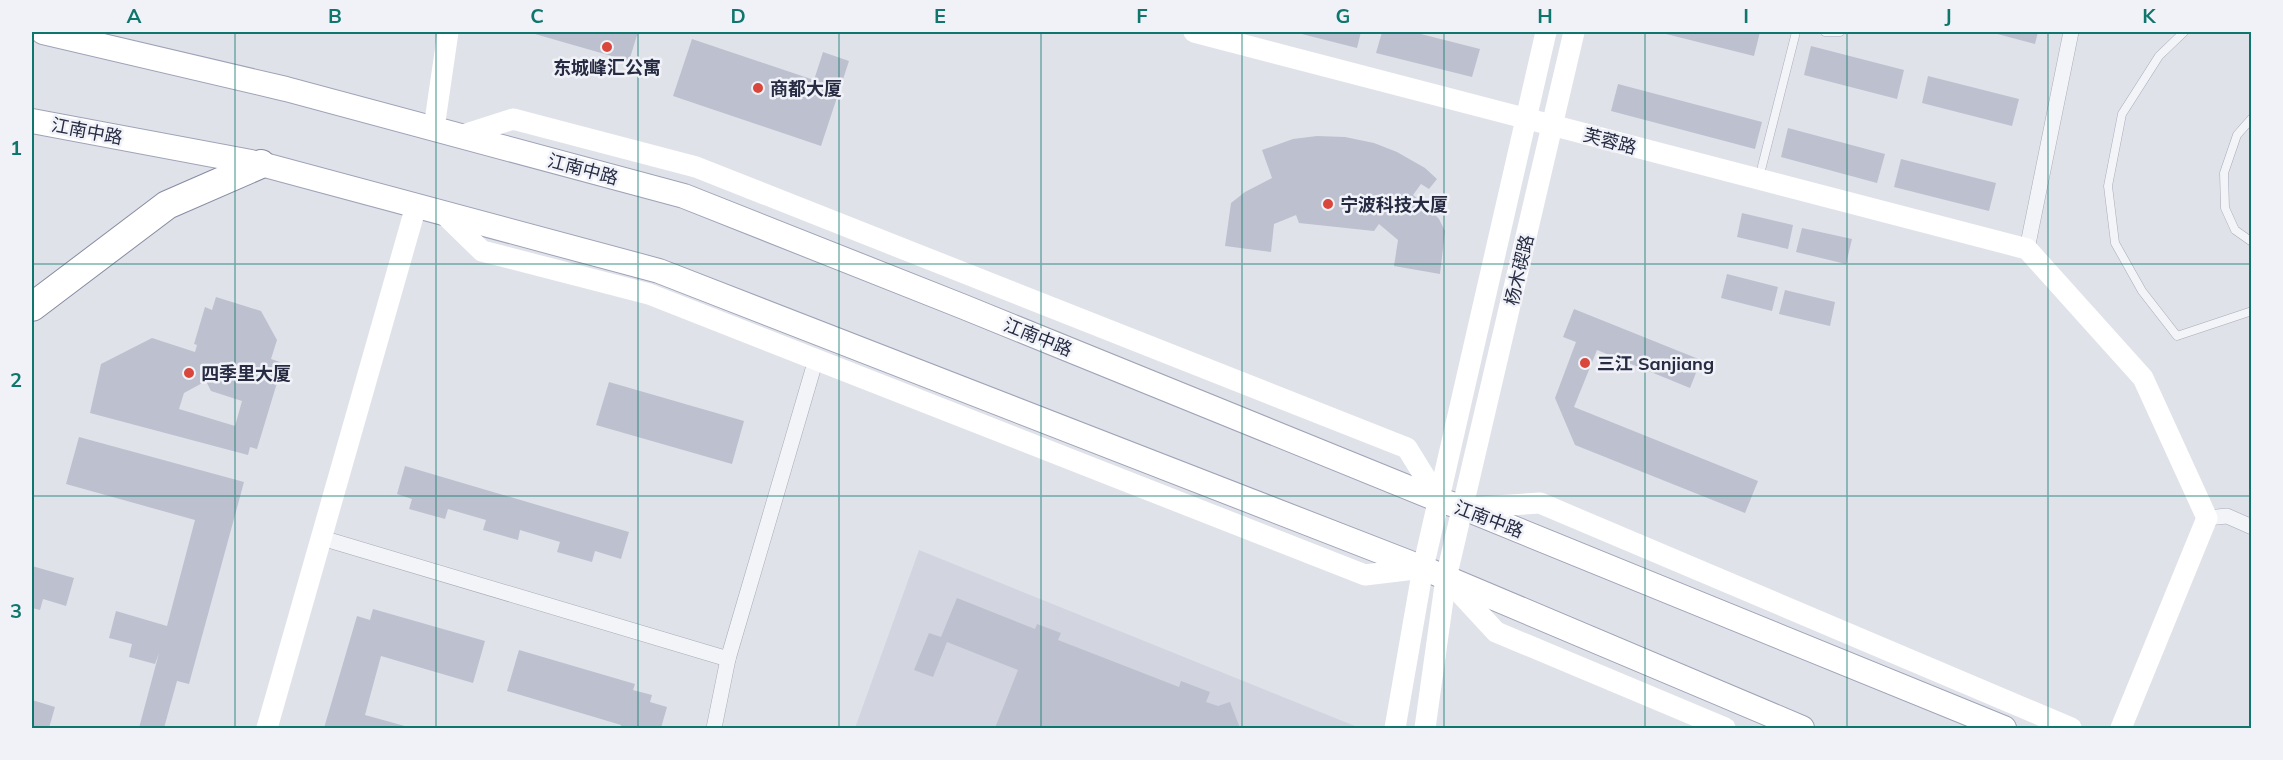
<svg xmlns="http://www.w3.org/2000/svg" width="2283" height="760" viewBox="0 0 2283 760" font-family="Mulish,'Noto Sans SC',sans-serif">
  <rect width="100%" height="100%" fill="#e0e2ea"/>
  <!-- built -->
  <polygon fill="#d2d4e0" points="919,550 1360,728 855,728"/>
  <!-- building -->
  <g fill="#bdc0ce" fill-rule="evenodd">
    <polygon points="528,32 638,32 629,61"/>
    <polygon points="1294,32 1361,32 1357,48"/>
    <polygon points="1382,32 1413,32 1480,49 1472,77 1376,53"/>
    <polygon points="1658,32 1760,32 1754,56"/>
    <polygon points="1990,32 2038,32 2035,44"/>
    <polygon points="692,39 814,80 823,52 849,61 821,146 673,96"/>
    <polygon points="1811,46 1904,70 1897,99 1804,75"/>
    <polygon points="1928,76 2019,99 2012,126 1922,103"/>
    <polygon points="1618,84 1762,122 1755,149 1611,111"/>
    <polygon points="1788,128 1885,154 1877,183 1781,157"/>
    <polygon points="1317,136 1345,137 1374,143 1397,152 1425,168 1437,179 1429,189 1421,184 1413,195 1427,206 1439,219 1445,231 1440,274 1394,266 1398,240 1379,224 1374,231 1299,223 1296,215 1274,224 1271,252 1225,246 1231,203 1245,192 1272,178 1262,150 1293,139"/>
    <polygon points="1901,159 1996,183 1989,211 1894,187"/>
    <polygon points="1742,213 1793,225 1788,249 1737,237"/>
    <polygon points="1802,228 1852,239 1846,264 1796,252"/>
    <polygon points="1727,274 1778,287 1772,311 1721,298"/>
    <polygon points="1785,290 1835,302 1830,326 1779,314"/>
    <path d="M216 297 261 311 277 340 271 359 283 363 257 449 250 447 248 455 90 413 101 364 152 338 195 352 197 345 194 344 205 307 212 310ZM206 381 211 391 242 401 235 426 179 409 184 393Z"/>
    <polygon points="1574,309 1701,360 1690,388 1597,350 1574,407 1758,481 1745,513 1575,445 1555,398 1576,342 1563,337"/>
    <polygon points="609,382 744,421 732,464 596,425"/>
    <polygon points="79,437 244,482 189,684 177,681 164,728 139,728 159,653 155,664 129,657 132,644 109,638 116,611 167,626 195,520 66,484"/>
    <polygon points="405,466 629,532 621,559 595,551 592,562 557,552 560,542 520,530 518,540 483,530 486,520 448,509 445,519 409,509 412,499 397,494"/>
    <polygon points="32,566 74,578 66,606 43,599 40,610 32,608"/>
    <polygon points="957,598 1035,629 1037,624 1061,633 1058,640 1179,687 1181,681 1210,692 1206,702 1218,706 1230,702 1240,728 995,728 1018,670 947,642 933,677 914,670 929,633 941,637"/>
    <polygon points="373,609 485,641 473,683 381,656 365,715 412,728 324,728 357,616 370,620"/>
    <polygon points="519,650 635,684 633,690 652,695 650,702 667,707 661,728 620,728 621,725 507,691"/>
    <polygon points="32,700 55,707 49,728 32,728"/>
  </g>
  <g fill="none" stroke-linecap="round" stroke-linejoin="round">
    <defs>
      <g id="lane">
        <polyline points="1825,32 1840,32"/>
        <polyline points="2184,32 2159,56 2122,114 2108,186 2115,243 2142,291 2177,336 2252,311"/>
        <polyline points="2252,118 2237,135 2224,173 2225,208 2235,230 2252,242"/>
        <polyline points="1759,178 1796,32"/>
      </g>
      <g id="street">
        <polyline points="2027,249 2071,32"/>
        <polyline points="2207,518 2227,516 2252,527"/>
        <polyline points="322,538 728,659"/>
        <polyline points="714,728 728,659 816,359"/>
      </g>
      <g id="primary">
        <polyline points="43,32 286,89 684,196 964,307 1439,500 1464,508 2004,728"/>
        <polyline points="32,121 261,164 659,271 1423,568 1802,728"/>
      </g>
      <polyline id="highway" points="32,307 167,205 261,164"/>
    </defs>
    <!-- lane casing -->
    <use href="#lane" stroke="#a8abb8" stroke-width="9"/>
    <!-- street casing -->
    <use href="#street" stroke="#a8abb8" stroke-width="16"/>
    <!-- primary casing -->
    <use href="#primary" stroke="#9fa3b7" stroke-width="26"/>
    <!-- highway casing -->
    <use href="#highway" stroke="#868ba2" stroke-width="30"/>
    <!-- lane -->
    <use href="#lane" stroke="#f3f4f8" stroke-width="8"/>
    <!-- street -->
    <use href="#street" stroke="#f3f4f8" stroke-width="15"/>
    <!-- secondary -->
    <g stroke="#fff" stroke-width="21">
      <polyline points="1194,32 2027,249 2143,378 2207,518 2121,728"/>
      <polyline points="434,128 448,32"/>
      <polyline points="460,136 513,119 696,167 1407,448 1439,500"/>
      <polyline points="443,213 482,251 649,294 1365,575 1423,568"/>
      <polyline points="1465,508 1540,503 2071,728"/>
      <polyline points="1447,579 1496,632 1725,728"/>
      <polyline points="267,728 416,206"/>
      <polyline points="1395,728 1423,568 1546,32"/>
      <polyline points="1425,728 1446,578 1574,32"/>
    </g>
    <!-- primary -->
    <use href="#primary" stroke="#fff" stroke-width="24"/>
    <!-- highway -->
    <use href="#highway" stroke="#fff" stroke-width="28"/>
  </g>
  <!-- grid -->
  <path fill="none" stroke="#0f766e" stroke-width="1.5" stroke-opacity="0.55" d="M235 32V728M436 32V728M638 32V728M839 32V728M1041 32V728M1242 32V728M1444 32V728M1645 32V728M1847 32V728M2048 32V728M32 264H2252M32 496H2252"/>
  <!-- markers -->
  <g fill="#d9463c" stroke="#f0f2f8" stroke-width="2">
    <circle cx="607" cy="47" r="6"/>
    <circle cx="758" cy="88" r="6"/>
    <circle cx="1328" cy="204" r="6"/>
    <circle cx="1585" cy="363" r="6"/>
    <circle cx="189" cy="373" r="6"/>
  </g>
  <g text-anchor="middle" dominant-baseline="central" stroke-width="5" stroke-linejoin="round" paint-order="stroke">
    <!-- poi labels -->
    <g font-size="18" font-weight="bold" fill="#272c43" stroke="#f0f2f8" text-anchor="start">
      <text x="607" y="67" text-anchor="middle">东城峰汇公寓</text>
      <text x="770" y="88">商都大厦</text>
      <text x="1340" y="204">宁波科技大厦</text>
      <text x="1597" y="363">三江 Sanjiang</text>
      <text x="201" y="373">四季里大厦</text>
    </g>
    <!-- street labels -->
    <g font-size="18" fill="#272c43" stroke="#f0f2f8">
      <text transform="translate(87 131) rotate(11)">江南中路</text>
      <text transform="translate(1610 141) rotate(15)">芙蓉路</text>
      <text transform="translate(583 169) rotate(15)">江南中路</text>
      <text transform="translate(1519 270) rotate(-77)">杨木碶路</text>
      <text transform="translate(1038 337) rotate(22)">江南中路</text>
      <text transform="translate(1489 519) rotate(21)">江南中路</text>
    </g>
  </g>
  <!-- border -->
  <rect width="2283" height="760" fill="none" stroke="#f0f2f8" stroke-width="66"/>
  <rect x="33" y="33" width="2217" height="694" fill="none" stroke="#0f766e" stroke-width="2"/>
  <g font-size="20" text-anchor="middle" font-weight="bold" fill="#0f766e">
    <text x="134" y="23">A</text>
    <text x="335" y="23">B</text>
    <text x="537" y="23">C</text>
    <text x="738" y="23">D</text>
    <text x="940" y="23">E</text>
    <text x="1142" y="23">F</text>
    <text x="1343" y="23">G</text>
    <text x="1545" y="23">H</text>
    <text x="1746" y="23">I</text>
    <text x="1948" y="23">J</text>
    <text x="2149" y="23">K</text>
    <text x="16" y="155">1</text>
    <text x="16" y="387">2</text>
    <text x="16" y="618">3</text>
  </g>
</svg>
